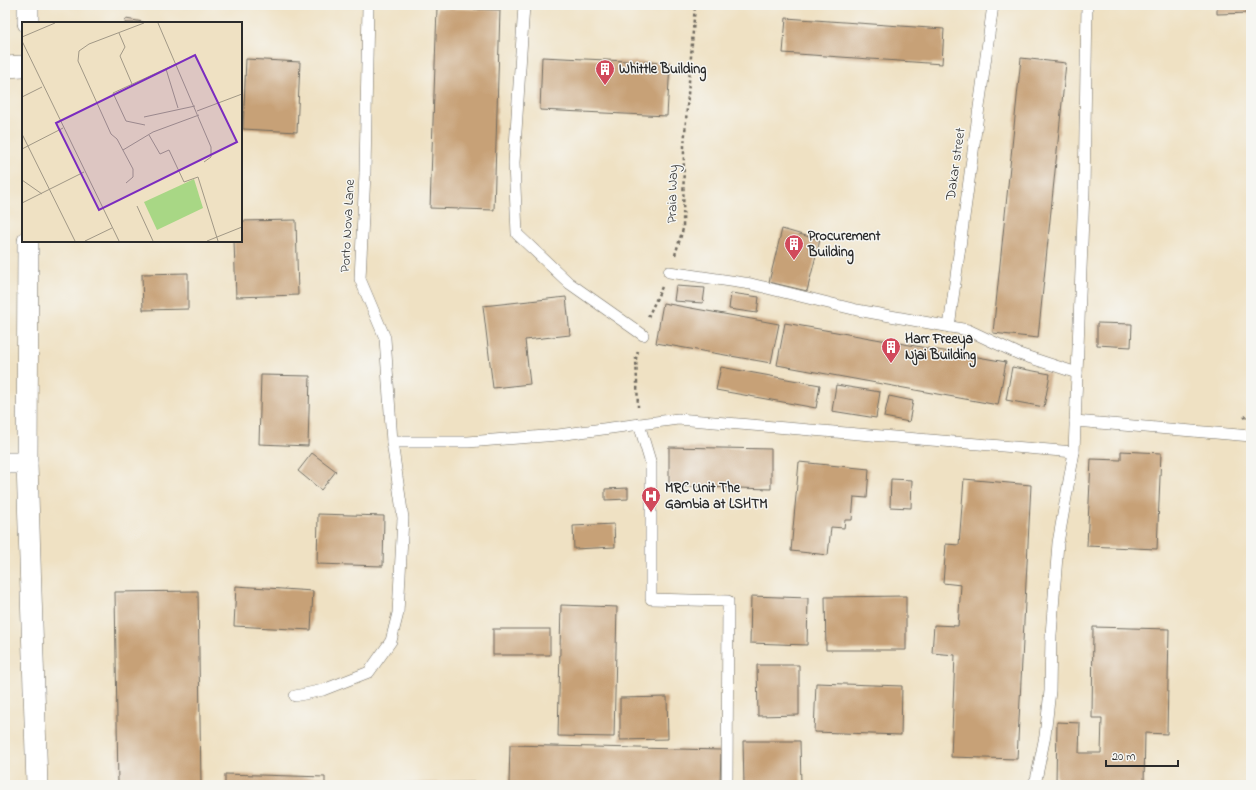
<svg xmlns="http://www.w3.org/2000/svg" width="1256" height="790" viewBox="0 0 1256 790" font-family="'Indie Flower',sans-serif">
  <rect width="100%" height="100%" fill="#f6f6f2"/>
  <filter id="ink" filterUnits="userSpaceOnUse"><feTurbulence type="fractalNoise" baseFrequency=".025" numOctaves="2"/><feDisplacementMap in="SourceGraphic" scale="8" xChannelSelector="R" yChannelSelector="G"/><feConvolveMatrix kernelMatrix="1 2 1 2 8 2 1 2 1" color-interpolation-filters="sRGB"/></filter>
  <filter id="wash" filterUnits="userSpaceOnUse"><feTurbulence type="fractalNoise" baseFrequency=".012" numOctaves="4" result="noise"/><feDisplacementMap in="SourceGraphic" scale="16" xChannelSelector="R" yChannelSelector="G"/><feGaussianBlur stdDeviation="0.9" result="paint"/><feColorMatrix in="noise" values="0 0 0 0 0 0 0 0 0 0 0 0 0 0 0 0 0 1.4 0 .05"/><feComposite in="paint" operator="in"/></filter>
  <g filter="url(#wash)">
    <rect width="100%" height="100%" fill="#efe1c3"/>
    <g id="blocks">
      <!-- building -->
      <g fill="#c7a177">
        <polygon points="1217,5 1251,5 1251,13 1217,14"/>
        <polygon points="437,8 500,10 494,210 430,208"/>
        <polygon points="786,18 944,29 942,64 783,53"/>
        <polygon points="126,19 143,22 142,23 125,23"/>
        <polygon points="542,57 670,63 667,116 540,110"/>
        <polygon points="1021,58 1066,63 1038,338 993,333"/>
        <polygon points="246,59 300,62 297,132 243,129"/>
        <polygon points="296,220 298,295 236,297 234,241 241,241 241,221"/>
        <polygon points="782,229 820,240 807,291 769,282"/>
        <polygon points="188,273 188,309 143,310 142,274"/>
        <polygon points="676,286 705,288 703,303 674,301"/>
        <polygon points="731,293 759,297 757,313 729,309"/>
        <polygon points="566,297 570,335 525,340 530,384 493,388 483,306"/>
        <polygon points="663,303 779,324 771,363 656,343"/>
        <polygon points="785,323 1006,362 998,405 777,365"/>
        <polygon points="1097,323 1132,324 1131,347 1097,345"/>
        <polygon points="721,367 820,385 816,408 716,390"/>
        <polygon points="1012,367 1050,374 1044,407 1006,400"/>
        <polygon points="261,375 310,376 308,446 259,444"/>
        <polygon points="836,385 880,392 876,418 832,411"/>
        <polygon points="889,396 913,401 909,422 884,417"/>
        <polygon points="669,447 771,449 771,489 669,486"/>
        <polygon points="1121,451 1161,453 1157,549 1087,546 1091,459 1121,460"/>
        <polygon points="312,453 336,471 321,490 298,471"/>
        <polygon points="799,462 869,469 867,498 854,497 852,520 845,520 844,528 831,527 828,555 791,551"/>
        <polygon points="891,479 912,480 911,508 890,507"/>
        <polygon points="964,479 1031,485 1017,759 951,757 955,655 932,653 934,625 958,626 961,585 943,583 946,544 959,545"/>
        <polygon points="628,488 628,499 605,500 605,489"/>
        <polygon points="318,514 384,516 383,566 317,564"/>
        <polygon points="614,524 615,547 574,549 573,526"/>
        <polygon points="236,586 313,591 311,630 234,626"/>
        <polygon points="198,591 201,785 118,785 115,592"/>
        <polygon points="751,596 808,598 807,645 750,643"/>
        <polygon points="906,596 906,650 826,650 825,597"/>
        <polygon points="561,605 617,607 614,737 558,736"/>
        <polygon points="1093,627 1169,629 1167,734 1145,733 1144,785 1056,783 1057,722 1080,723 1079,753 1101,753 1102,718 1092,718"/>
        <rect x="493" y="629" width="57" height="26"/>
        <polygon points="757,665 799,665 799,715 758,716"/>
        <polygon points="816,683 902,686 901,735 814,732"/>
        <polygon points="667,697 668,739 620,740 620,698"/>
        <polygon points="743,741 800,741 801,785 744,785"/>
        <polygon points="510,745 721,750 720,785 509,784"/>
        <polygon points="225,774 325,777 325,785 225,785"/>
        <polygon points="479,782 479,785 402,785 402,783"/>
      </g>
    </g>
  </g>
  <g filter="url(#ink)">
    <use href="#blocks" fill-opacity="0" stroke="#706b60" stroke-width="1"/>
    <g fill="none" stroke-linecap="round" stroke-linejoin="round">
      <defs>
        <g id="lane">
          <polyline points="524,5 514,163 517,234 569,283 643,335"/>
          <polyline points="669,272 751,284 857,310 968,330 1019,354 1077,373"/>
          <polyline points="949,327 993,5"/>
          <polyline points="1075,421 1251,436"/>
          <polyline points="639,424 651,464 651,599 728,601 727,785"/>
          <polyline points="392,442 468,442 558,435 678,419 1074,452"/>
          <polyline points="295,696 323,690 369,672 391,641 398,613 403,518 392,442 385,338 360,279 365,173 368,5"/>
          <polyline points="1032,785 1036,780 1045,736 1050,691 1051,635 1058,543 1074,452 1084,191 1087,5"/>
        </g>
        <g id="street">
          <polyline points="28,23 28,5"/>
          <polyline points="5,67 23,66"/>
          <polyline points="28,241 27,463 37,785"/>
          <polyline points="5,463 27,463"/>
        </g>
      </defs>
      <!-- lane casing -->
      <use href="#lane" stroke="#706b60" stroke-width="12"/>
      <!-- street casing -->
      <use href="#street" stroke="#706b60" stroke-width="22"/>
      <!-- path -->
      <g stroke="#706b60" stroke-width="2.5" stroke-dasharray="3 3" stroke-linecap="butt">
        <polyline points="675,255 683,229 684,146 695,5"/>
        <polyline points="648,317 662,287"/>
        <polyline points="638,351 636,358 638,407"/>
        <polyline points="1244,418 1251,412"/>
      </g>
      <!-- lane -->
      <use href="#lane" stroke="#fff" stroke-width="11"/>
      <!-- street -->
      <use href="#street" stroke="#fff" stroke-width="21"/>
    </g>
  </g>
  <!-- icons -->
  <defs>
    <symbol id="building-pin" viewBox="-11 -11 22 30"><path d="M0 17L-7.5 6A9.5 9.5 0 1 1 7.5 6Z" fill="#d1495b" stroke="#f6f6f2"/><path d="M-4-6H4V6H1V3H-1V6H-4ZM-2.5-4.3h1.7v1.8h-1.7ZM.8-4.3h1.7v1.8H.8ZM-2.5-1h1.7V.8h-1.7ZM.8-1h1.7V.8H.8Z" fill="#fff"/></symbol>
    <symbol id="hospital-pin" viewBox="-11 -11 22 30"><path d="M0 17L-7.5 6A9.5 9.5 0 1 1 7.5 6Z" fill="#d1495b" stroke="#f6f6f2"/><path d="M-5-5h3v3.5h4V-5h3V5h-3V1.5h-4V5h-3Z" fill="#fff"/></symbol>
  </defs>
  <g fill-rule="evenodd">
    <use href="#building-pin" x="594" y="58" width="22" height="30"/>
    <use href="#building-pin" x="783" y="233" width="22" height="30"/>
    <use href="#building-pin" x="880" y="336" width="22" height="30"/>
    <use href="#hospital-pin" x="640" y="485" width="22" height="30"/>
  </g>
  <g text-anchor="middle" dominant-baseline="central" stroke-width="3" stroke-linejoin="round" paint-order="stroke">
    <!-- poi labels -->
    <g font-size="14" font-weight="bold" fill="#2b2b2b" stroke="#f6f6f2" text-anchor="start">
      <text x="619" y="69">Whittle Building</text>
      <text x="808" y="236">Procurement<tspan x="808" dy="16">Building</tspan></text>
      <text x="905" y="339">Harr Freeya<tspan x="905" dy="16">Njai Building</tspan></text>
      <text x="665" y="488">MRC Unit The<tspan x="665" dy="16">Gambia at LSHTM</tspan></text>
    </g>
    <!-- street labels -->
    <g font-size="14" fill="#2b2b2b" stroke="#f6f6f2">
      <text transform="translate(956 164) rotate(-82)">Dakar street</text>
      <text transform="translate(673 194) rotate(-89)">Praia Way</text>
      <text transform="translate(348 226) rotate(-87)">Porto Nova Lane</text>
    </g>
  </g>
  <!-- overview -->
  <g transform="translate(22 22)">
    <rect width="220" height="220" fill="#efe1c3"/>
    <path d="M172 157 181 186 135 208 122 180Z" fill="#a8d785"/>
    <path fill="none" stroke="#a19886" stroke-width="1" d="M136 1 189 125V135L182 140M97 11 103 25 98 34 110 62M0 15 33 1M0 19 97 219M144 47 156 86M0 75 20 65M175 89 220 72M122 95 173 84M123 103 104 99 91 71 154 42M0 112 53 219M127 113 138 132 147 128 162 160 176 155 196 219M0 127 41 106M101 128 131 110 177 93M0 158 20 172M104 161 111 155V147L95 117 89 112 56 39 57 29 67 22 122 1M0 181 62 150M115 184 131 219M63 219 90 206M185 219 220 205"/>
    <path fill="#7b2cbf" fill-opacity="0.15" stroke="#7b2cbf" stroke-width="2" d="M173 33 215 120 77 188 34 101Z"/>
    <rect width="220" height="220" fill="none" stroke="#2b2b2b" stroke-width="2"/>
  </g>
  <!-- margin -->
  <rect width="1256" height="790" fill="none" stroke="#f6f6f2" stroke-width="20"/>
  <!-- scale -->
  <path d="M1106 760v6h72v-6" fill="none" stroke="#2b2b2b" stroke-width="2"/>
  <text x="1112" y="760" font-size="12" fill="#2b2b2b" stroke="#f6f6f2" stroke-width="3" paint-order="stroke">20 m</text>
</svg>
